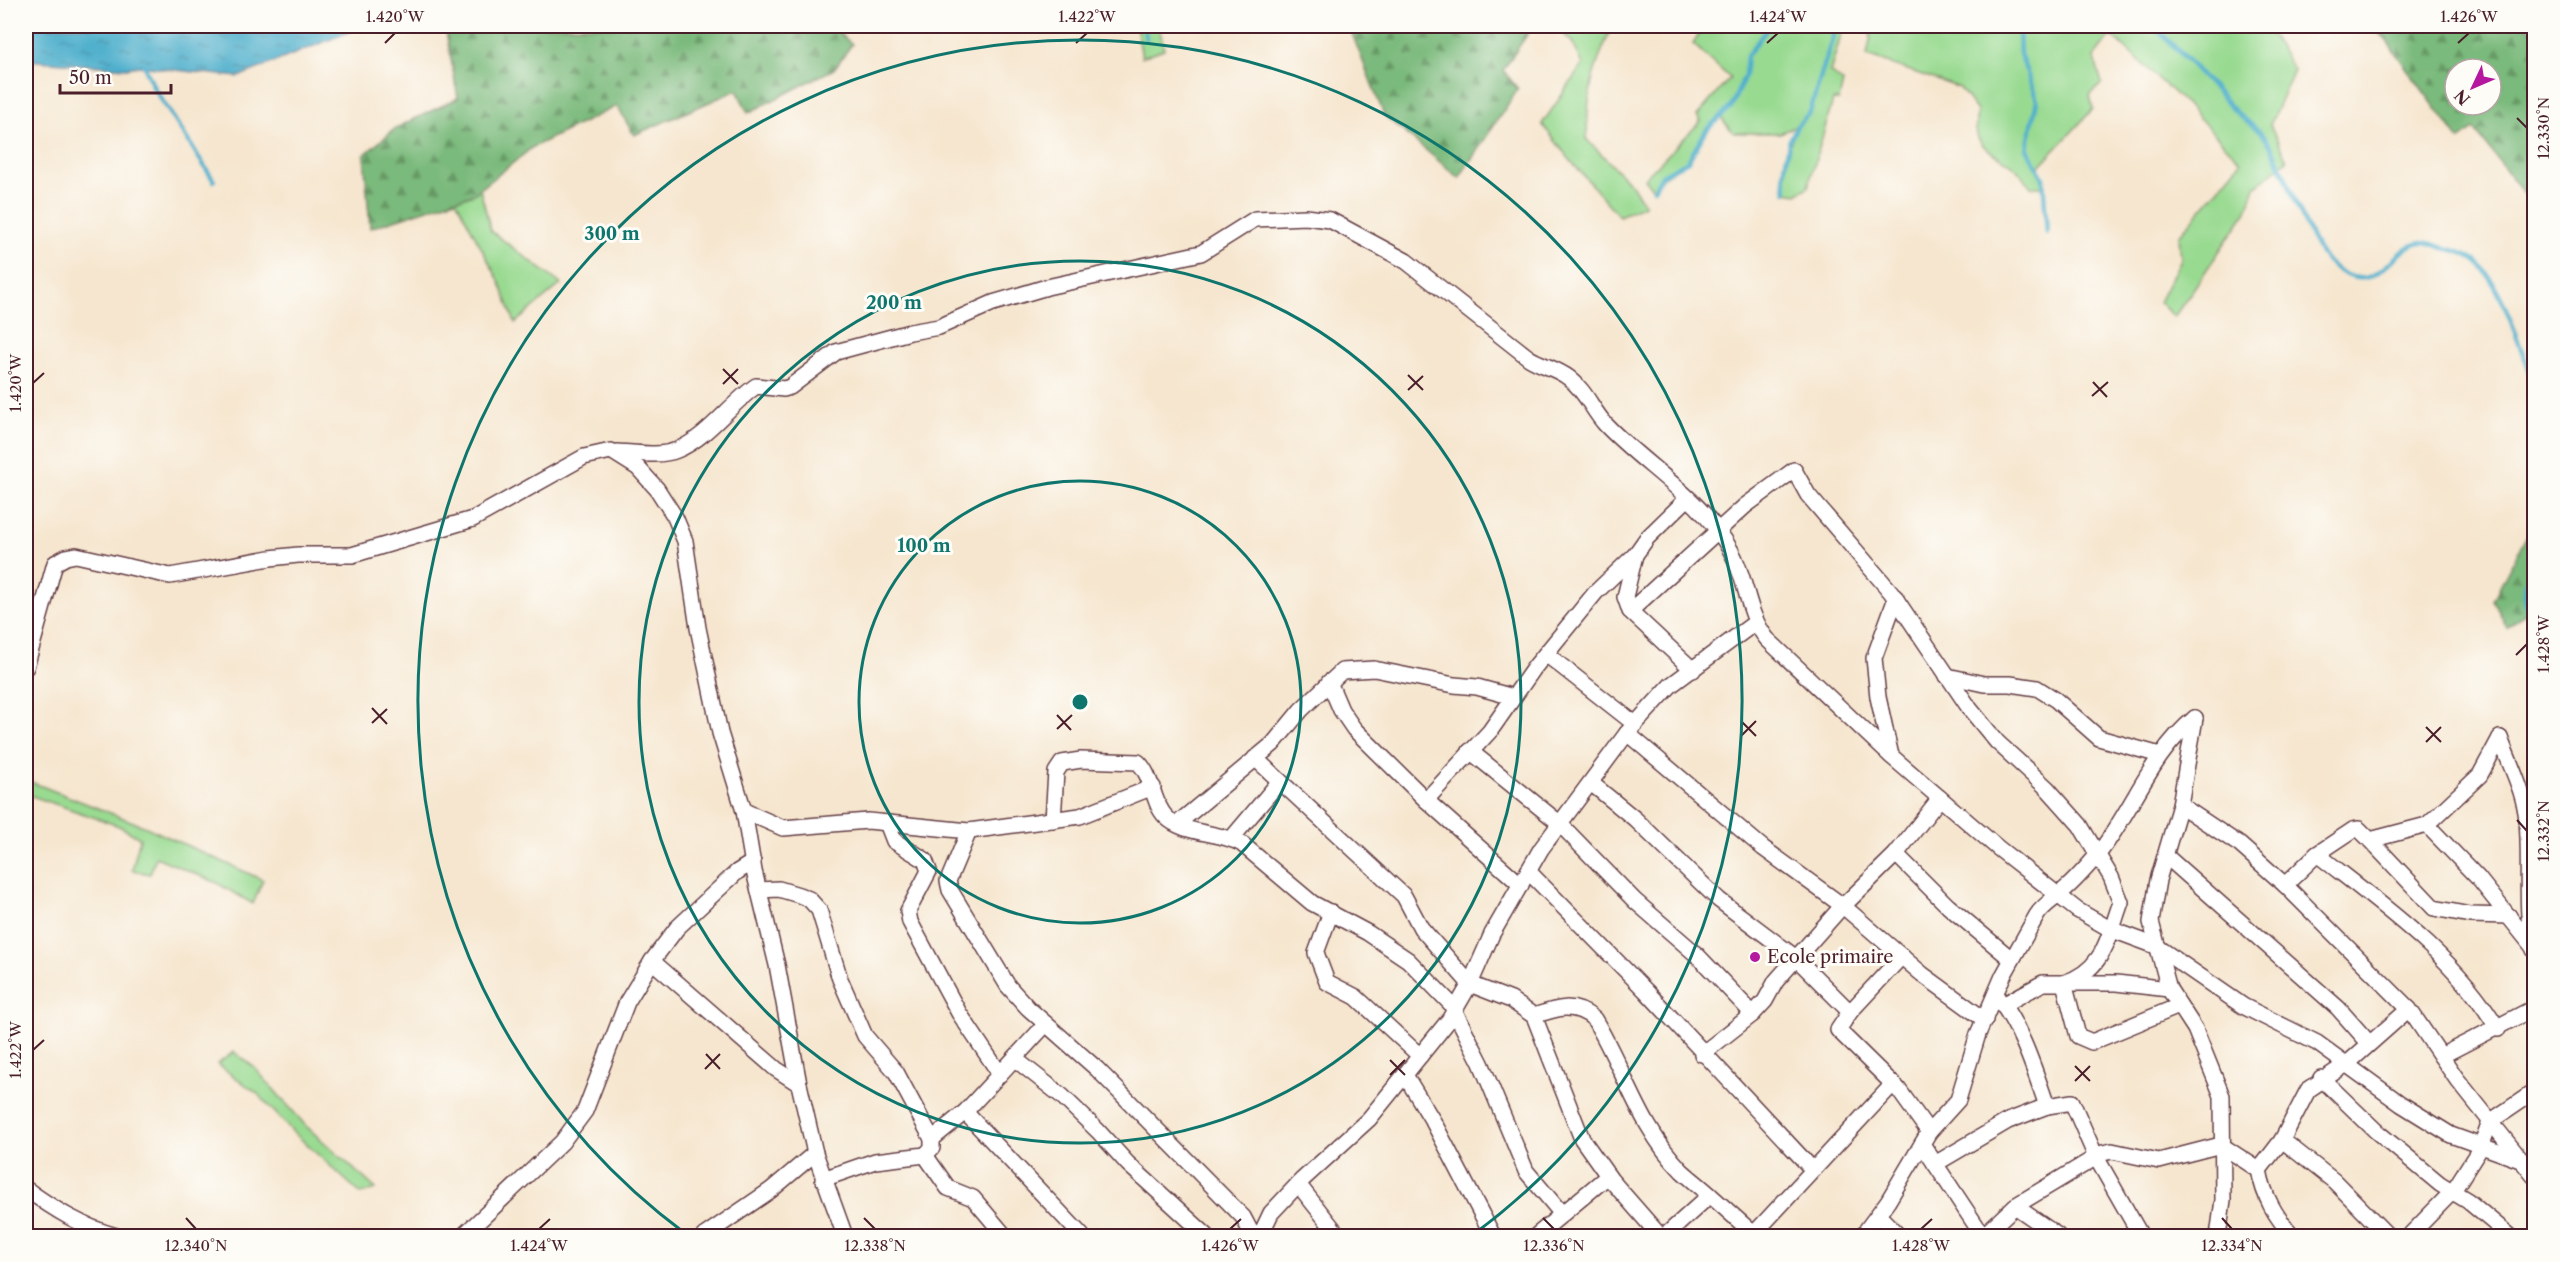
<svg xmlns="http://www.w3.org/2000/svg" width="2560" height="1262" viewBox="0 0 2560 1262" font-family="'Libre Caslon Text',serif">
  <defs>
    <pattern id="forest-firs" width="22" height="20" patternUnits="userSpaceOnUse" patternTransform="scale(1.5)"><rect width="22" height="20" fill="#7aba7b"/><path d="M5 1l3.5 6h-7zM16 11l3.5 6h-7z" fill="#669765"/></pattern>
    <pattern id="water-ripples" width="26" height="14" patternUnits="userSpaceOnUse" patternTransform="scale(1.5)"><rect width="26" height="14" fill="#4eafcc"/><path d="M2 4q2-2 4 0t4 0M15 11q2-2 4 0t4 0" fill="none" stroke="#438ea6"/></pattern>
  </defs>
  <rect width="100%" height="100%" fill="#fdfcf7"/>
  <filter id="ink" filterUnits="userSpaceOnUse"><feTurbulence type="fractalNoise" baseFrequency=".0167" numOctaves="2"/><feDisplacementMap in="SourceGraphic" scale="12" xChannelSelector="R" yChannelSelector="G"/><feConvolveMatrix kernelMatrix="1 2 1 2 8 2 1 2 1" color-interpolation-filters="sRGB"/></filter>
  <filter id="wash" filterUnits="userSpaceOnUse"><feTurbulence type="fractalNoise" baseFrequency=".008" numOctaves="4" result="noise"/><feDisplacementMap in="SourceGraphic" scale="24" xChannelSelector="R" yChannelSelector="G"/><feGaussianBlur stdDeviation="1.35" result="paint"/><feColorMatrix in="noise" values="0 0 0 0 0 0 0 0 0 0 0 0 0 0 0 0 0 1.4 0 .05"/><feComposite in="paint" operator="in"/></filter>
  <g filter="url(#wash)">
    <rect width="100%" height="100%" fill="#f6e6cf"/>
    <!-- grass -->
    <g fill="#99da91" stroke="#727c5e" stroke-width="1.5">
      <polygon points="1136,26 1159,26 1164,49 1142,57"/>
      <path d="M1565 26H1588L1609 34C1591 74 1587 95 1587 140L1632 185 1645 205 1619 216 1571 161 1542 124 1583 64 1572 42 1560 30Z"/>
      <path d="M1704 26H1844L1830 72 1843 82 1839 100H1833L1808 187 1797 194 1786 192C1783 168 1788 148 1797 126L1780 133H1734L1720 117C1706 129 1700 144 1689 159 1679 172 1666 168 1654 189L1644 179 1701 121 1697 116 1730 78 1693 44Z"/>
      <path d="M1848 26H2261L2273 37 2294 70 2270 125 2287 160 2255 187 2247 211 2174 317 2159 302 2181 259 2179 236 2241 162 2187 105 2111 35 2094 57 2102 83 2090 95 2093 109 2038 168 2043 178 2044 187H2031C2025 180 2019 170 2012 165 1987 147 1971 148 1977 111L1960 88 1867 56 1871 34Z"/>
      <polygon points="480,189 491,231 561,284 515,323 500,283 456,200"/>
      <polygon points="26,780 146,827 263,880 253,904 217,883 156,857 150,874 132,870 140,838 119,826 26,794"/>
      <polygon points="234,1052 254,1067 306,1126 376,1189 361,1194 292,1131 258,1094 217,1064"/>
    </g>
    <!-- forest -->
    <g fill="url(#forest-firs)" stroke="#626c53" stroke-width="1.5" fill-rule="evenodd">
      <polygon points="445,26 831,26 852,44 834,69 748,113 737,90 634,135 617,106 533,147 474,194 370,228 364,155 396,128 458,98"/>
      <polygon points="1349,26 1533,26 1503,70 1518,89 1459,178 1384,115"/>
      <path d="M2371 26H2527L2534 33V206L2474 129 2459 140 2386 40ZM2455 69H2491V105H2455Z"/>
      <polygon points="2534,526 2534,605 2507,628 2493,600 2526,537"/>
    </g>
    <!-- water -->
    <polygon fill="url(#water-ripples)" stroke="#4c677c" stroke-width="1.5" points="26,26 363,26 238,77 139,66 126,68 26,60"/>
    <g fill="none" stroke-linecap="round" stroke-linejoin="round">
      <!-- stream -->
      <g stroke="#4eafcc" stroke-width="4.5">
        <polyline points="1144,26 1146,39"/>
        <polyline points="2019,26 2020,54 2037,100 2027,149 2043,178 2047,233"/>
        <path d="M2153 26C2182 53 2208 82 2235 111 2245 121 2261 129 2268 142 2288 172 2308 248 2332 266 2379 303 2390 245 2422 242 2429 242 2438 246 2444 248 2455 250 2469 255 2477 262 2508 294 2515 342 2534 380"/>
        <polyline points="143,63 154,88 214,181"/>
        <polyline points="1654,189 1662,175 1688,161 1707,129 1731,107 1745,75 1747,56 1769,26"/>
        <polyline points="1786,192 1784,175 1789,142 1797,126 1810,112 1836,26"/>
        <path d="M2534 566C2520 586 2524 605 2534 628"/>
      </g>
    </g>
  </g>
  <g filter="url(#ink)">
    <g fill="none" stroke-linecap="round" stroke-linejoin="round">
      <defs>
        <g id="street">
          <path d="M617 452C636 453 660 457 677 450 708 437 729 405 756 386L784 389 790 387 836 352 910 332 939 327 993 303 1047 287 1201 253 1255 219 1306 217 1330 220 1406 261 1529 358C1542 366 1556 368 1569 378 1586 391 1592 410 1606 425 1645 466 1704 500 1731 551 1747 579 1747 615 1767 639L1891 756 1998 848 2077 910 2110 929 2156 946 2243 1006 2317 1043 2401 1104 2451 1135 2534 1165"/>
          <polyline points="1630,611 1625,597 1635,555 1647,538 1687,499"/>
          <polyline points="1546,654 1635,724"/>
          <polyline points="26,667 55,563 66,557 76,555 170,576 270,558 298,555 352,555 473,519 584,457 611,451 638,468 657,489 675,517 685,541 698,628 720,733 744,811 754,871 777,965 799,1084 815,1153 845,1236"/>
          <path d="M1693 670 1630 611 1745 506 1794 470 1808 495 1891 592 1970 709 1997 742 2047 788 2080 825 2111 877 2121 902C2108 938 2104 970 2064 983L2078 1036 2092 1042 2179 1006"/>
          <polyline points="1947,676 1984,684 2010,684 2037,688 2056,700 2099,738 2160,755"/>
          <polyline points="1329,682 1341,710 1354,729 1426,800 1521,885"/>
          <polyline points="2195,718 2180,805 2158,880 2151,922 2169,989 2195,1029 2222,1096 2223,1200 2218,1236"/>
          <polyline points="1627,733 1763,848 1843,906 1922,974 1985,1020"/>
          <path d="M2500 738C2510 765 2525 793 2527 821 2531 864 2524 908 2534 950"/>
          <polyline points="1470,751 1558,822 1635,901 1697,955 1753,1014"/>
          <polyline points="1891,756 1878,697 1874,658 1896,598"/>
          <polyline points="1255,758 1404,896 1421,928 1470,984 1511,1000 1534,1016 1582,1139 1611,1180 1660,1236"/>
          <polyline points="1591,783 1635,819 1719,900 1796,958 1850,1012"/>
          <polyline points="1426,800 1490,731 1534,668 1596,592 1635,555"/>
          <polyline points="2180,805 2240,845 2285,885 2317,854 2353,830 2359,829 2370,840 2427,825 2480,775 2500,738"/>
          <polyline points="744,811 783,828 868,821 969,831 1080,816 1153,787"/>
          <path d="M1053 820 1056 772 1062 763 1081 760 1138 762C1153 776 1152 803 1166 817 1184 835 1219 831 1242 844L1312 903 1368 933 1408 960 1451 1004 1481 1063 1526 1171 1562 1214"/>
          <polyline points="887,823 894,841 925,860 929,871 908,911 910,922 959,1013 1000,1074"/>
          <polyline points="1177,824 1273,744 1301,710 1342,671 1374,669 1454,685 1477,687 1513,697"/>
          <polyline points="2427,825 2478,878 2533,947"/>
          <polyline points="969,831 948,881 950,890 1008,986 1028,1008 1097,1069 1243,1217 1253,1236"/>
          <polyline points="1232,838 1280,781"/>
          <polyline points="2370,840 2434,908 2470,915 2509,916"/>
          <polyline points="1896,854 1948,906 2010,958"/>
          <path d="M2317 854C2383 906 2455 956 2498 1029"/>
          <polyline points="2166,856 2338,1008 2369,1043"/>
          <polyline points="1528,871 1646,991 1813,1170"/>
          <polyline points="2285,885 2409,1009 2456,1078 2534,1176"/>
          <polyline points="759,890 779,889 799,895 809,899 819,910 840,979 865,1036 896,1072 932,1139 932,1148 925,1155 875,1161 823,1179"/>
          <polyline points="1331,912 1316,953 1327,982 1356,997 1420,1056"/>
          <polyline points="1902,956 1850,1012 1838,1030 1898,1089 1929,1132"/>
          <polyline points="652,961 776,1069 799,1084"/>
          <path d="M1996 996C2021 1026 2034 1069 2047 1106L2072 1102 2096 1157 2141 1236"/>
          <polyline points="2003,1005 2043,983 2116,983 2169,989"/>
          <path d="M1534 1016C1557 1008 1574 1002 1594 1019 1624 1068 1640 1129 1682 1171 1691 1179 1701 1187 1710 1195"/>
          <polyline points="1702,1054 1753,1014 1765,1001 1776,981 1837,912 1896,854 1940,798"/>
          <polyline points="2441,1056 2534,1008"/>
          <polyline points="1015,1059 1062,1096 1098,1131 1128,1164 1207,1236"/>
          <polyline points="1405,1075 1434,1123 1493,1236"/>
          <polyline points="2321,1078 2376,1131 2440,1184 2468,1201 2510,1236"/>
          <polyline points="965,1112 1046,1024"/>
          <polyline points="932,1139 965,1112 1082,1236"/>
          <polyline points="2282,1140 2334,1181 2388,1236"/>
          <polyline points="1922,1144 1983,1236"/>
          <polyline points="925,1155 948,1188 973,1198 1005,1236"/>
          <polyline points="1935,1164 2008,1121 2047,1106"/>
          <polyline points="1298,1184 1339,1236"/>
          <path d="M26 1189C55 1210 81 1226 116 1236"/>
          <polyline points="2015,1206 2103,1153 2112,1151 2159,1161 2221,1145 2259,1170"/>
          <polyline points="1878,1215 1899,1236"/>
          <polyline points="463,1236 562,1142 585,1111 627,1002 652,961 677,928 737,872 753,862"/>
          <polyline points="704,1236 771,1190 815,1153"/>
          <polyline points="1260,1236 1271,1213 1302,1180 1369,1119 1449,1020 1470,984 1492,934 1541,849 1627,733 1671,685 1756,622"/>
          <polyline points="1536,1236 1608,1176"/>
          <polyline points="1665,1236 1710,1195 1756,1236"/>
          <polyline points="1752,1236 1893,1084"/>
          <path d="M1862 1236 1888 1201 1929 1132 1958 1100 1978 1034 2003 976 2037 915C2044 904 2055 899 2064 890 2077 879 2088 866 2099 853 2133 809 2151 754 2195 718"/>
          <polyline points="1983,1236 2015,1206 2058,1236"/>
          <path d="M2293 1236C2275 1216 2264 1197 2259 1170L2282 1140 2308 1090 2348 1063 2409 1009"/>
          <polyline points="2409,1236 2453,1191 2481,1147 2490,1122 2534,1092"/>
        </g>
      </defs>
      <!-- street casing -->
      <use href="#street" stroke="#643d44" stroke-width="18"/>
      <!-- street -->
      <use href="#street" stroke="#fff" stroke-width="15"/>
    </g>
  </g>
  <!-- ticks -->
  <path fill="none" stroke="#4a1f2b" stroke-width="2" d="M385 43 395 33M1076 43 1087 33M1767 43 1778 33M2458 43 2469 33M2517 118 2527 128M723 369 738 384M1408 375 1423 390M2093 382 2107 397M33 383 44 373M723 384 738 369M1408 390 1423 376M2092 396 2108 382M2516 655 2527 644M372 708 387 724M1057 715 1071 730M1741 721 1756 736M372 723 387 709M2426 727 2441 742M1057 729 1072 715M1741 736 1756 721M2426 742 2441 727M2517 820 2527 831M33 1050 44 1040M706 1054 720 1069M1390 1060 1405 1075M2075 1066 2090 1081M705 1069 720 1054M1390 1075 1405 1060M2075 1081 2090 1066M186 1218 196 1229M864 1218 875 1229M1543 1218 1554 1229M2222 1218 2232 1229M539 1229 550 1219M1230 1229 1241 1219M1921 1229 1932 1219"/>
  <!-- distance rings -->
  <g fill="none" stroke="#0f766e" stroke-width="3">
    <circle cx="1080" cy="702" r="221"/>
    <circle cx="1080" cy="702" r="441"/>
    <path d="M686 1234A662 662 0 1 1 1474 1234"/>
  </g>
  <!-- markers -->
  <circle fill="#b5179e" stroke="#fdfcf7" stroke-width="2" cx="1755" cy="957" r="6"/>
  <g text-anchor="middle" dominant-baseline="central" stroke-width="6" stroke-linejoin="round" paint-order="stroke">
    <!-- poi labels -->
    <g font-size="18" fill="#4a1f2b" stroke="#fdfcf7" text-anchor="start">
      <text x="1767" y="957">Ecole primaire</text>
    </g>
  </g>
  <circle cx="1080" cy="702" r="9" fill="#0f766e" stroke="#fdfcf7" stroke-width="3"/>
  <g font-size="18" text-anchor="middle" font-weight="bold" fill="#0f766e" stroke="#fdfcf7" stroke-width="6" stroke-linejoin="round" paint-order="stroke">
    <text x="612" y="240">300 m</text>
    <text x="894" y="309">200 m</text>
    <text x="924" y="552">100 m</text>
  </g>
  <!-- margin -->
  <rect width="2560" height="1262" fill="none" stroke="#fdfcf7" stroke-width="66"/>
  <!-- north arrow -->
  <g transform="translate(2473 87) rotate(226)"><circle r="28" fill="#fdfcf7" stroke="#b5a4a5" stroke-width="1.5"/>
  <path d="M0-4.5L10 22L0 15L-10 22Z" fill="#b5179e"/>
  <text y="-9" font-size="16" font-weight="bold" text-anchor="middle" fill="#4a1f2b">N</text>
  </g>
  <!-- scale -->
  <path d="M60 84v9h111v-9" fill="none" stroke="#4a1f2b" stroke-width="3"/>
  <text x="69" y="84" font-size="18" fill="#4a1f2b" stroke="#fdfcf7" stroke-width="4.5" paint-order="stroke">50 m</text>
  <rect x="33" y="33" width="2494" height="1196" fill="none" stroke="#4a1f2b" stroke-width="2"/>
  <g font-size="15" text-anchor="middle" fill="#4a1f2b">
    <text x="395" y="22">1.420°W</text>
    <text x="1087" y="22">1.422°W</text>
    <text x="1778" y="22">1.424°W</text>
    <text x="2469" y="22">1.426°W</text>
    <text transform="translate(2544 128) rotate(-90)" y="5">12.330°N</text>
    <text transform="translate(16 383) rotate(-90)" y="5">1.420°W</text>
    <text transform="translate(2544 644) rotate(-90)" y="5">1.428°W</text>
    <text transform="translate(2544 831) rotate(-90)" y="5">12.332°N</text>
    <text transform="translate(16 1050) rotate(-90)" y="5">1.422°W</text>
    <text x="196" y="1251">12.340°N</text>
    <text x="539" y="1251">1.424°W</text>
    <text x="875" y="1251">12.338°N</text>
    <text x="1230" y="1251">1.426°W</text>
    <text x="1554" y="1251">12.336°N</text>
    <text x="1921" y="1251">1.428°W</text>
    <text x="2232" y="1251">12.334°N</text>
  </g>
</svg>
